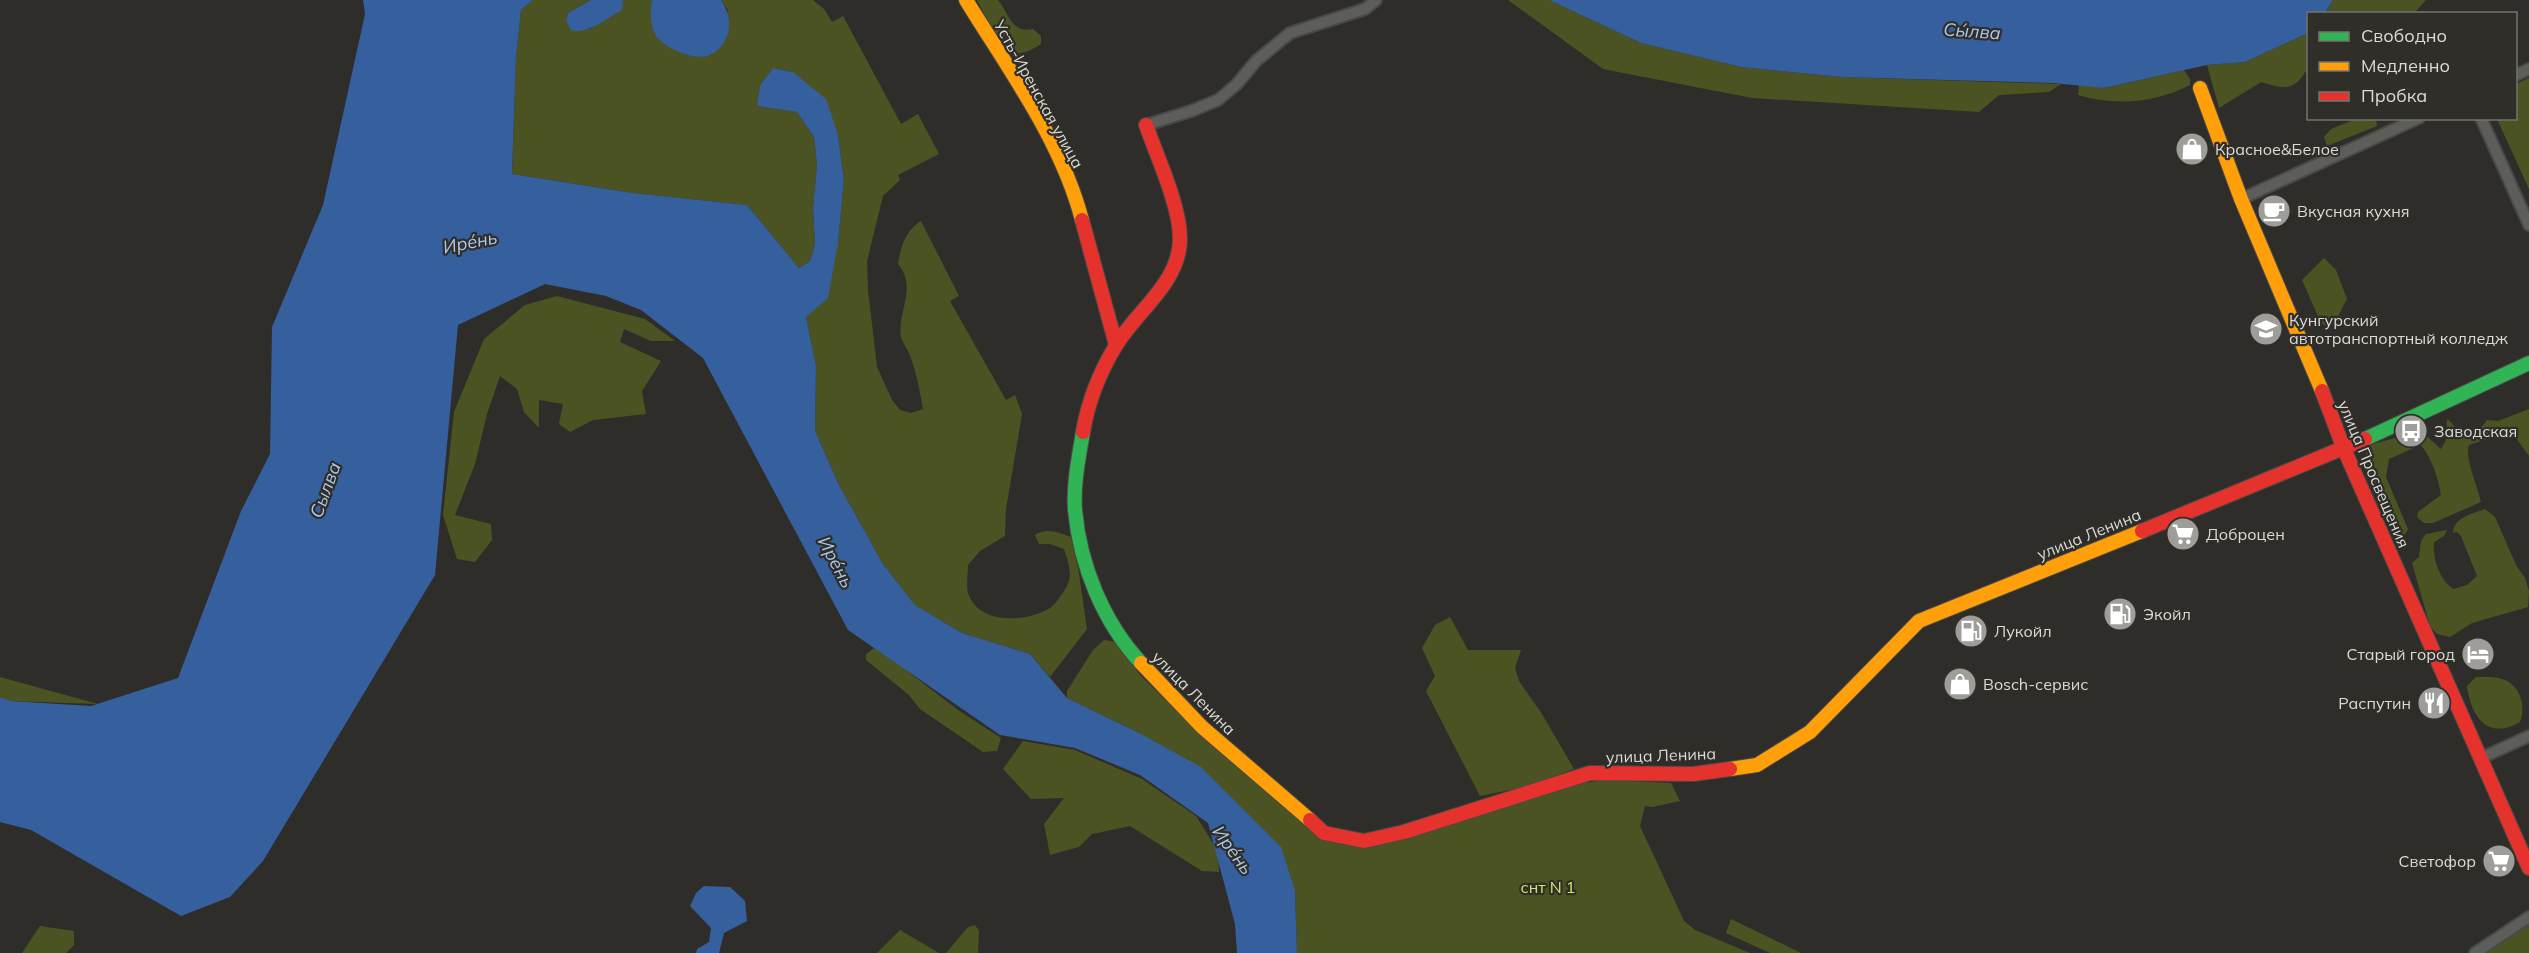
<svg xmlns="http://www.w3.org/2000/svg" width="2529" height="953" viewBox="0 0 2529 953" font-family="Mulish,sans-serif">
  <rect width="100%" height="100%" fill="#2f2d2a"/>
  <!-- green -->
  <g fill="#4c5323">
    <path d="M533 0H591L568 13 566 21 571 29H590L623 3V0H652L651 20 687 55H711L728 10 721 0H813L824 9 832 22 843 16 901 124 918 114 939 154 898 175 900 180 883 196 867 261 868 290 877 367 892 400 900 410 911 413 923 409C920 392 917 375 911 358 909 351 903 344 901 337 897 311 918 288 898 264 901 246 905 231 921 221L959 296 950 301 1006 400 1015 395 1022 414 1006 509 1005 536 980 551 968 565C968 573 966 585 968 593 979 626 1027 622 1050 608 1056 604 1067 588 1069 581 1072 572 1067 558 1064 549L1050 544H1039L1035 535C1046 527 1060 533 1071 537L1078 567 1087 629 1050 677 1030 654 962 633 915 605 883 564 839 485 815 431 816 366 806 317 838 243 844 180 838 135 793 72 773 68 760 85 757 106 797 112 814 137 817 165 813 208 815 244 810 261 799 268 747 205 633 193 512 174 516 58 521 10Z"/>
    <path d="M977 0H998C1009 13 1011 34 1033 29L1041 36V44C1028 53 1014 58 1001 46Z"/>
    <polygon points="1508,0 1549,0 1641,43 1741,67 1841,77 2061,84 2049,92 1999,95 1979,112 1752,98 1603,69"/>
    <polygon points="2333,0 2426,0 2414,13 2325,14"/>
    <path d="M2308 33V73L2305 72C2293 93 2281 88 2261 82L2219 108 2207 65 2245 62Z"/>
    <path d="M2184 70 2190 79V85C2156 103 2114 106 2078 95L2079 85 2105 88Z"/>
    <polygon points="2529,78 2529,189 2497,119 2516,118 2516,84"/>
    <polygon points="2356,119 2376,119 2377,126 2327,146 2324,137 2331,129"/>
    <polygon points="2324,258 2336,270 2347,299 2334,324 2327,327 2321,323 2302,280"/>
    <polygon points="557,296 645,319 675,341 651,341 624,329 620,342 661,361 642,391 646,414 593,420 570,432 559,424 563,404 539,400 539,428 524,412 517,389 500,376 487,414 475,464 455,515 491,524 492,540 475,562 457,559 443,515 454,412 484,339 525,305"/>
    <path d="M2529 409V456L2511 431 2469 445C2464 457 2478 487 2481 502L2433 523H2424L2417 517 2418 512 2441 495C2438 477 2432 459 2421 445L2389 459 2386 477 2408 529 2405 535 2395 532 2366 465C2364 456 2366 450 2373 444L2421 431 2441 449 2446 440 2447 419C2452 422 2453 426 2457 430 2468 441 2481 429 2487 420L2498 421Z"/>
    <path d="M2485 509 2495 517 2516 565 2525 578 2529 591 2528 607 2472 623 2450 637 2437 634 2430 626 2412 563 2419 557 2421 541 2426 534 2447 530 2444 536 2434 542C2432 557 2440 582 2454 589L2467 585 2477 576 2461 536 2457 532 2453 533C2454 517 2472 514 2485 509Z"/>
    <polygon points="1450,617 1468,650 1521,650 1515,668 1519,681 1542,714 1574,769 1525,787 1480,796 1426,691 1435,676 1422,648 1435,625"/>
    <polygon points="1104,640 1117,642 1140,675 1206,740 1280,803 1361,846 1571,785 1604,780 1671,783 1680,801 1652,807 1645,806 1640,826 1684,921 1695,930 1750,953 1297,953 1295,891 1137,732 1067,698 1067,691 1093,650"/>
    <polygon points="876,647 958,710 1001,738 997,751 983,752 920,709 909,695 866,660 866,654"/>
    <polygon points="0,677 98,704 9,701 0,697"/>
    <path d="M2476 677C2485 677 2497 676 2505 680 2521 687 2526 707 2520 722 2487 741 2471 716 2467 686Z"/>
    <polygon points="1023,741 1075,750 1142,779 1196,816 1218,851 1219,872 1202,871 1130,826 1092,834 1079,847 1050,855 1044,824 1064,798 1031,799 1003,769"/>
    <polygon points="1731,919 1801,953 1770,953 1726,933"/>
    <polygon points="2529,920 2529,953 2481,953"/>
    <polygon points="975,925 979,931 978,953 946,953 968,927"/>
    <polygon points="40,926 74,931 74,945 66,953 22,953"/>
    <polygon points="900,930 939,953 877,953"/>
  </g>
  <!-- water -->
  <g fill="#355f9d">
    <polygon points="363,0 533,0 521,10 516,58 512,174 633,193 747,205 799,268 810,261 815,244 813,208 817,165 814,137 797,112 757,106 760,85 773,68 793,72 826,99 838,135 844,180 838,243 828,298 806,317 816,366 815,431 839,485 883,564 915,605 962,633 1030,654 1067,698 1137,732 1201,767 1281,847 1295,891 1297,953 1237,953 1235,924 1208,823 1140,775 1075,748 1000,735 848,630 703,358 641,310 606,296 545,284 458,325 435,575 263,861 230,897 181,916 31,830 0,822 0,697 10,701 91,706 178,678 241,511 270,454 272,327 323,205 365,14"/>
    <path d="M591 0H623L622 10C606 18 589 35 571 30L566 21 568 13Z"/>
    <path d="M652 0H721C734 18 732 44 710 55 696 62 664 48 656 36 650 26 650 11 652 0Z"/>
    <polygon points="1549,0 2333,0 2325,13 2308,14 2308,33 2245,62 2207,65 2104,88 2053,83 1841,77 1741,67 1641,43"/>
    <polygon points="704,886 730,887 745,901 747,921 724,933 719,953 696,953 697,949 709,942 711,928 690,906 696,893"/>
  </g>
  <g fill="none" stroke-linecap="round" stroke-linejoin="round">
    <defs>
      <g id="street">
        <polyline points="2516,75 2529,69"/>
        <polyline points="2481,118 2529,225"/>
        <polyline points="1146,125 1191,111 1218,100 1237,84 1256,61 1290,33 1365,9 1376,0"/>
        <polyline points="2241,199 2419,118"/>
        <polyline points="2481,758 2529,736"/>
        <polyline points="2475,953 2529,917"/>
      </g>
      <g id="fast">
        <path d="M1083 432C1079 456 1073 485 1075 510 1080 565 1103 622 1141 663"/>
        <polyline points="2365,439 2529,363"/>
      </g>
      <g id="slow">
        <path d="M966 0C1009 70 1061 140 1082 220"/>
        <polyline points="2200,88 2241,199 2322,391"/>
        <polyline points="1141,663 1202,727 1310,820"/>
        <polyline points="1730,769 1757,765 1810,732 1919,621 2142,531"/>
      </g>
      <g id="jam">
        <polyline points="1082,220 1116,345"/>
        <polyline points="2322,391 2344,449 2529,868"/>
        <path d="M1083 432C1088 402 1100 372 1115 347 1135 312 1180 283 1180 239 1180 205 1157 157 1146 125"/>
        <polyline points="2142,531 2365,439"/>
        <polyline points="1310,820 1324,833 1364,841 1404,832 1590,773 1693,774 1730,769"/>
      </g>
    </defs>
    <!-- street casing -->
    <use href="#street" stroke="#4a4947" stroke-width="14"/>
    <!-- fast casing -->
    <use href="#fast" stroke="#4a4947" stroke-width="16"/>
    <!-- slow casing -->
    <use href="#slow" stroke="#4a4947" stroke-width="16"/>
    <!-- jam casing -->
    <use href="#jam" stroke="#4a4947" stroke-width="16"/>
    <!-- street -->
    <use href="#street" stroke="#5d5d5a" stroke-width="10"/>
    <!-- fast -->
    <use href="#fast" stroke="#30b455" stroke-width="14"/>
    <!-- slow -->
    <use href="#slow" stroke="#ff9f0a" stroke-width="14"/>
    <!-- jam -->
    <use href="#jam" stroke="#e5322d" stroke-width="14"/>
  </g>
  <!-- icons -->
  <defs>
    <symbol id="shop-disc" viewBox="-11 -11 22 22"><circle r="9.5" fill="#9f9d9a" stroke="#302e29"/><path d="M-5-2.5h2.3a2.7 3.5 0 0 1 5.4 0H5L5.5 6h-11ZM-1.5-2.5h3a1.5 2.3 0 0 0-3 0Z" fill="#fff"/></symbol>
    <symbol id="cafe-disc" viewBox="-11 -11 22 22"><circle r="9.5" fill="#9f9d9a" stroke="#302e29"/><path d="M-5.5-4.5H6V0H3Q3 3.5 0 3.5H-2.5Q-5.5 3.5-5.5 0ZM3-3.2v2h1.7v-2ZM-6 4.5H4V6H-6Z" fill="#fff"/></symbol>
    <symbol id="university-disc" viewBox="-11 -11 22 22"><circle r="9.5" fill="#9f9d9a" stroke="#302e29"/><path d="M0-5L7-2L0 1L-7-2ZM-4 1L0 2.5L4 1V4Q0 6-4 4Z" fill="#fff"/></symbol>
    <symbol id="bus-disc" viewBox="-11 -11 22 22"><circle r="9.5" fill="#9f9d9a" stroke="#302e29"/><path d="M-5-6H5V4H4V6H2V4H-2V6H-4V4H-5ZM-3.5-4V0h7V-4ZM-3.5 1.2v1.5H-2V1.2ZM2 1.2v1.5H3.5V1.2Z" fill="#fff"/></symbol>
    <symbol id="supermarket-disc" viewBox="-11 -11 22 22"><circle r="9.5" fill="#9f9d9a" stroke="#302e29"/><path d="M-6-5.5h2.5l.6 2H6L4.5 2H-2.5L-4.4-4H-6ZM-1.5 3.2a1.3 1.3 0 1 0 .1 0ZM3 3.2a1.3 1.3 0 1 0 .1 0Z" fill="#fff"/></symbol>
    <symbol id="fuel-disc" viewBox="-11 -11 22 22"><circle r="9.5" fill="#9f9d9a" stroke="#302e29"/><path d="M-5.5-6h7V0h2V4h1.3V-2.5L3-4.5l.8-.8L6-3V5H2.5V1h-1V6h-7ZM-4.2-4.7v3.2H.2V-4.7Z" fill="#fff"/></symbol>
    <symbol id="hotel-disc" viewBox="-11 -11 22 22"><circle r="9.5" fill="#9f9d9a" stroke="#302e29"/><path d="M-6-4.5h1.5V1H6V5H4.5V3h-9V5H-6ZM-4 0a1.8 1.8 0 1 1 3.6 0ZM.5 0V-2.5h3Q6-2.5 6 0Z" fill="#fff"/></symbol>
    <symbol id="restaurant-disc" viewBox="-11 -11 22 22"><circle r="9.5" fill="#9f9d9a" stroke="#302e29"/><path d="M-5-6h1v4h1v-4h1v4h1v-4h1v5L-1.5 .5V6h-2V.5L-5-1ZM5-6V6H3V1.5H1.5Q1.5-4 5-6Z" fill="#fff"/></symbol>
  </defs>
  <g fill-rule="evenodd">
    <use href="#shop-disc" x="2173" y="130" width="38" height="38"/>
    <use href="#cafe-disc" x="2255" y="192" width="38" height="38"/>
    <use href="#university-disc" x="2247" y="310" width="38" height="38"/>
    <use href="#bus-disc" x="2392" y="412" width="38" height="38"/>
    <use href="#supermarket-disc" x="2164" y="515" width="38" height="38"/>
    <use href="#fuel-disc" x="2101" y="595" width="38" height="38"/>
    <use href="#fuel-disc" x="1952" y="612" width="38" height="38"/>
    <use href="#hotel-disc" x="2459" y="635" width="38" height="38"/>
    <use href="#shop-disc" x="1941" y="665" width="38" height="38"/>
    <use href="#restaurant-disc" x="2415" y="684" width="38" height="38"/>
    <use href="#supermarket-disc" x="2480" y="842" width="38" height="38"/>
  </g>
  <g text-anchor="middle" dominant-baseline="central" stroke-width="4.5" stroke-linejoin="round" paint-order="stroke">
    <!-- street labels -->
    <g font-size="16" fill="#dbdad7" stroke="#302e29">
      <text transform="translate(1039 94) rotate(61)">Усть-Иренская улица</text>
      <text transform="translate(2374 474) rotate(67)">улица Просвещения</text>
      <text transform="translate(2089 534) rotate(-22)">улица Ленина</text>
      <text transform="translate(1194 693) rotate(45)">улица Ленина</text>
      <text transform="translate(1661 755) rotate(-2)">улица Ленина</text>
    </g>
    <!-- poi labels -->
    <g font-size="16" fill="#dbdad7" stroke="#302e29" text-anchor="start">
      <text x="2215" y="149">Красное&amp;Белое</text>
      <text x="2297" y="211">Вкусная кухня</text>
      <text x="2289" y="320">Кунгурский<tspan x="2289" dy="18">автотранспортный колледж</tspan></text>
      <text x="2434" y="431">Заводская</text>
      <text x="2206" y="534">Доброцен</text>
      <text x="2143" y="614">Экойл</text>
      <text x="1994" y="631">Лукойл</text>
      <text x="2455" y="654" text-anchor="end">Старый город</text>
      <text x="1983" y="684">Bosch-сервис</text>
      <text x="2411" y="703" text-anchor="end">Распутин</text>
      <text x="2476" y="861" text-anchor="end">Светофор</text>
    </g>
    <!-- park labels -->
    <g font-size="16" fill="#d4e66a" stroke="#302e29">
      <text x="1548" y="887">снт N 1</text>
    </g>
    <!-- water labels -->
    <g font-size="18" font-style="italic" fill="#aec8ed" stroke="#302e29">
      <text transform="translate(1972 31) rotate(4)">Сы́лва</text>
      <text transform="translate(470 242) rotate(-11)">Ире́нь</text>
      <text transform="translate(325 490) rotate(-70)">Сылва</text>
      <text transform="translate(836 562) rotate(62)">Ире́нь</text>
      <text transform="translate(1233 850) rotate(54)">Ире́нь</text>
    </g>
  </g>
  <!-- legend -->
  <rect x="2307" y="12" width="210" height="108" fill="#302e29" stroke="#74736f" stroke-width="1.5"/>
  <rect x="2319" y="32" width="30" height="9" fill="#30b455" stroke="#74736f" stroke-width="1.5"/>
  <text x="2361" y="42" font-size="18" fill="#dbdad7">Свободно</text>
  <rect x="2319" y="62" width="30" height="9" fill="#ff9f0a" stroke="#74736f" stroke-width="1.5"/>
  <text x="2361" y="72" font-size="18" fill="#dbdad7">Медленно</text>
  <rect x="2319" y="92" width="30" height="9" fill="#e5322d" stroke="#74736f" stroke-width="1.5"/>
  <text x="2361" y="102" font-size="18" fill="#dbdad7">Пробка</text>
</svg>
